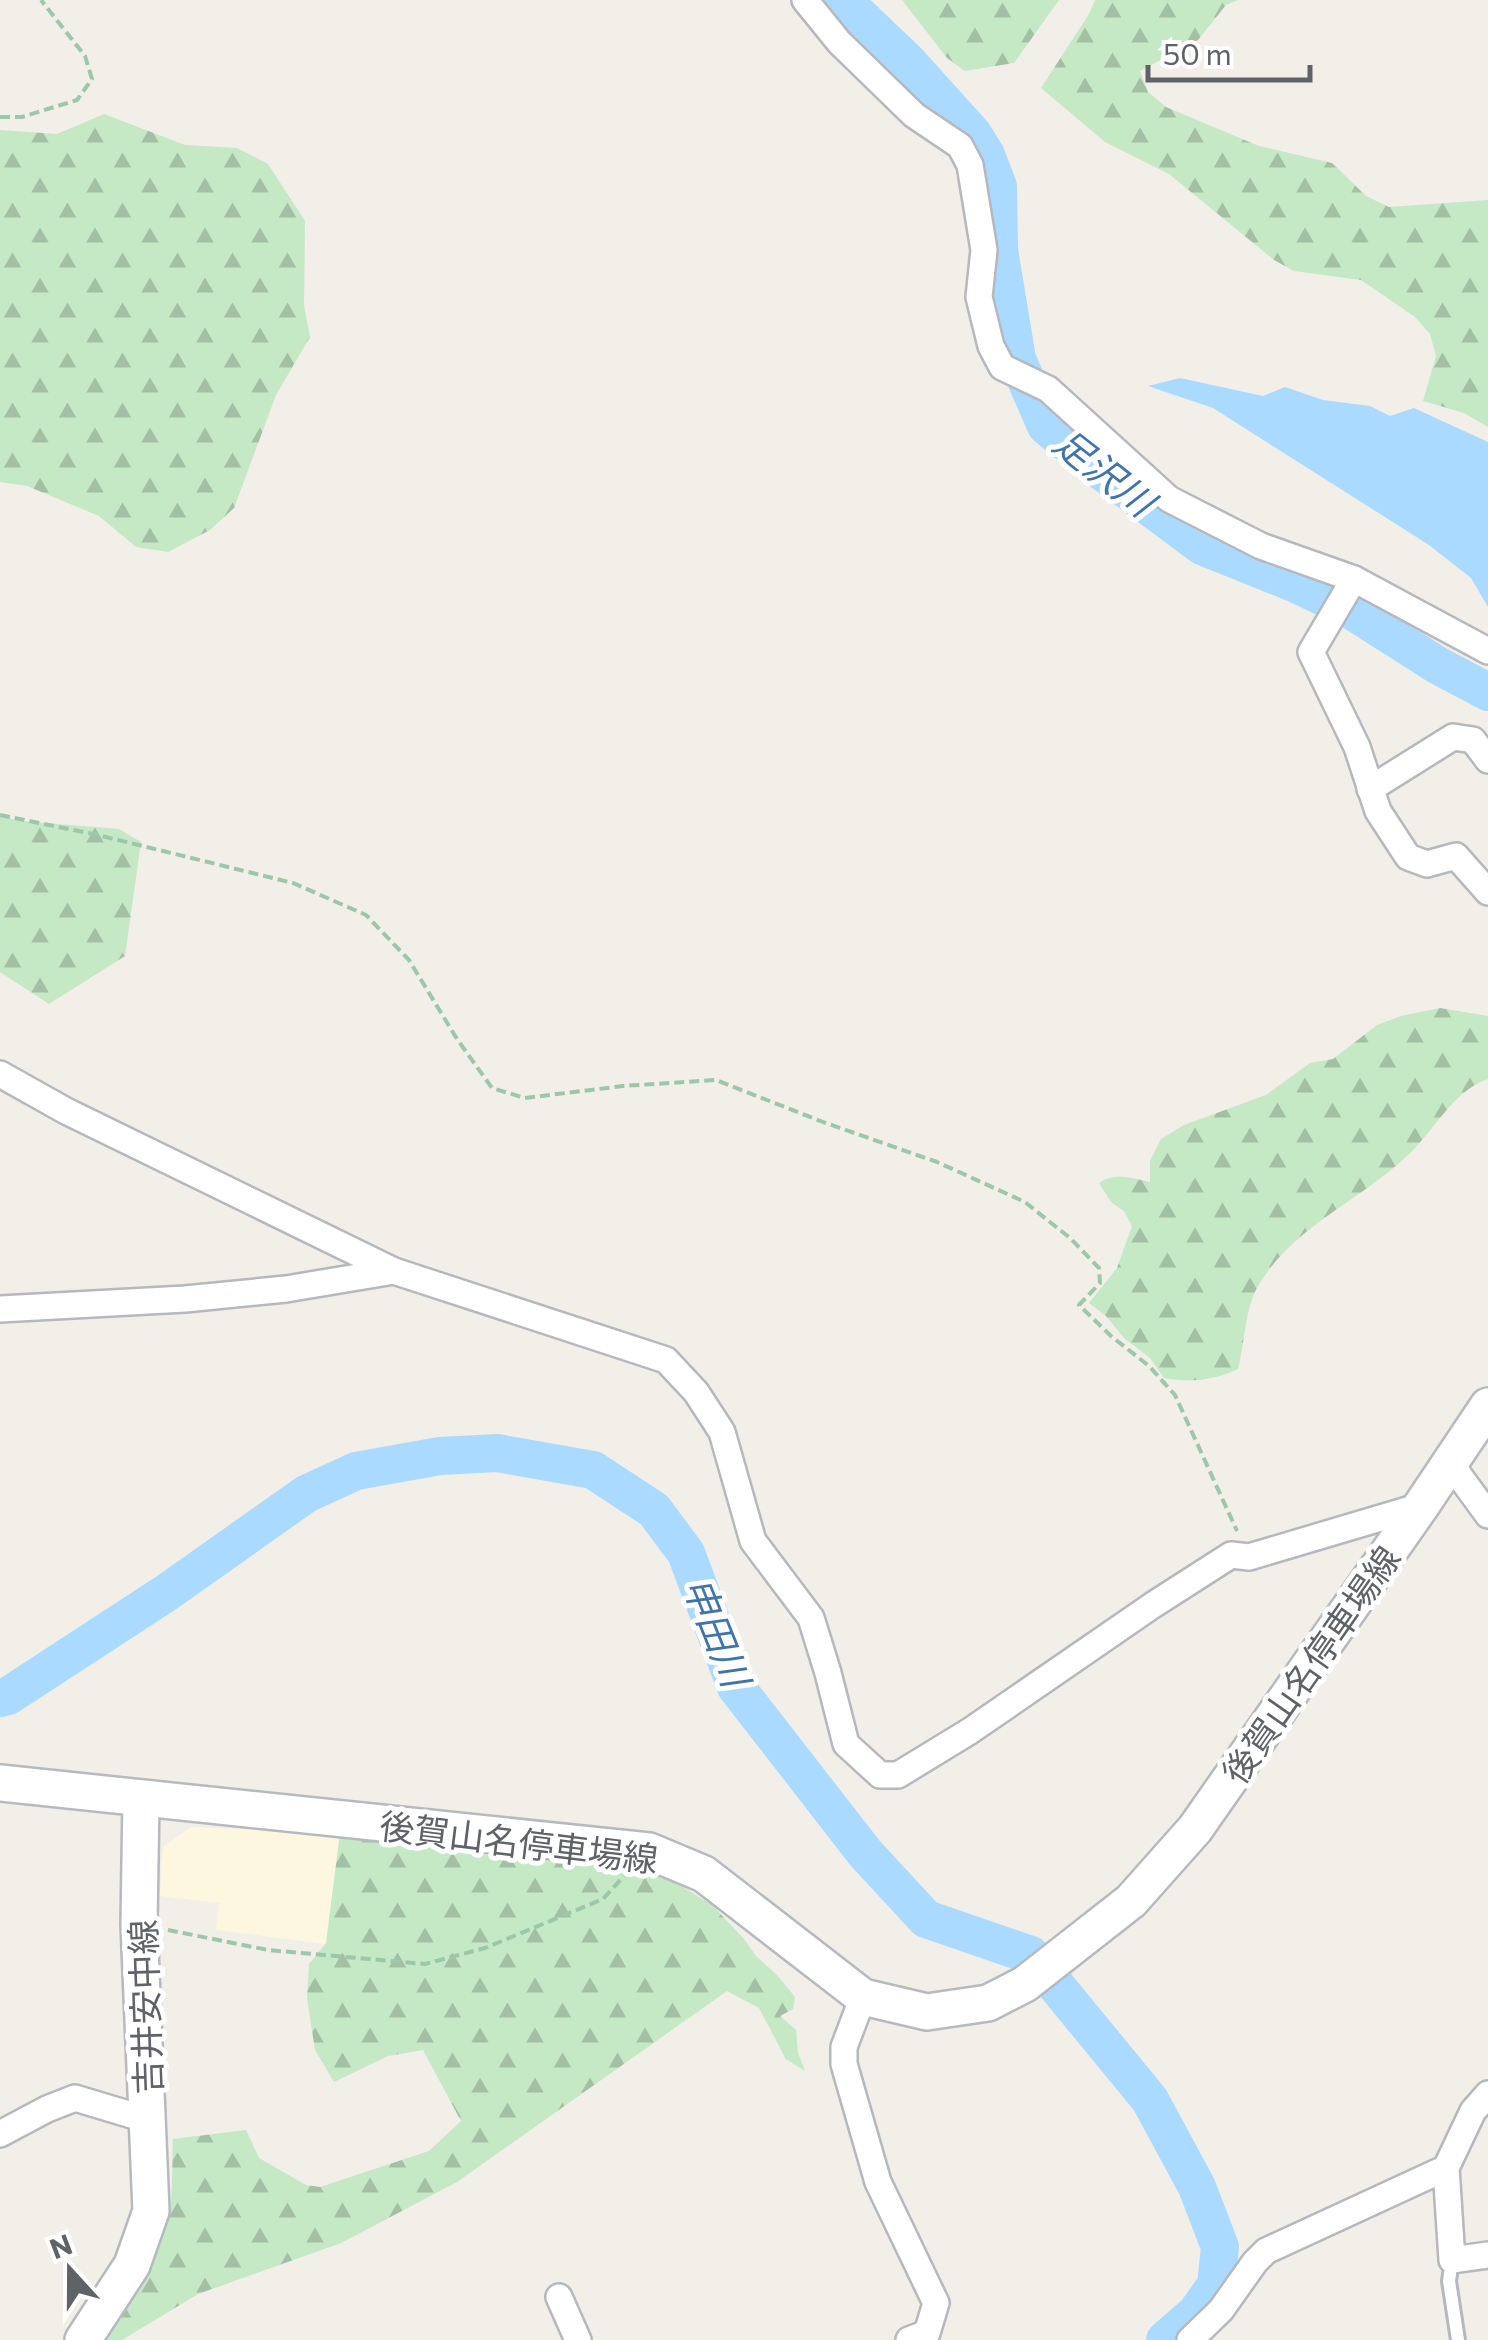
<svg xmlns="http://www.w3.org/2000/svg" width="1488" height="2340" viewBox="0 0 1488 2340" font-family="Commissioner,'Noto Sans JP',sans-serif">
  <defs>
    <pattern id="forest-firs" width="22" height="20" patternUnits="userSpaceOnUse" patternTransform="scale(2.5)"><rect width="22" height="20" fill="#c5e8c5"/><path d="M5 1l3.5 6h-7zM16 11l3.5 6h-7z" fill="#a3c0a4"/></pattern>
  </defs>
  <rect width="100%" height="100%" fill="#f1efe8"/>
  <!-- commercial -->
  <polygon fill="#fef7e0" points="191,1827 340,1833 326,1944 216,1930 219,1903 160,1896 163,1847"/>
  <!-- forest -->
  <g fill="url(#forest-firs)">
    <polygon points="902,0 1059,0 1014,63 965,71 947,58"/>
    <polygon points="1095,0 1238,0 1226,5 1198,40 1140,71 1148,92 1166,107 1259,146 1332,163 1366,196 1389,207 1488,200 1488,427 1464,413 1423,401 1436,356 1430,334 1415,317 1361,280 1294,271 1274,260 1169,174 1105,142 1041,88 1089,14"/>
    <polygon points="104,114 185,145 237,148 268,164 305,221 304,305 310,337 276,395 234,508 210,530 168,552 136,547 99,516 27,486 0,482 0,130 57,134"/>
    <polygon points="0,816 20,821 119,829 141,842 125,956 49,1004 0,972"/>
    <path d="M1440 1008 1488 1016V1079C1452 1091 1434 1132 1406 1157 1360 1200 1296 1226 1261 1281 1244 1307 1246 1339 1238 1369 1214 1380 1191 1383 1164 1378L1150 1358 1124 1338 1106 1316 1089 1303 1117 1268 1132 1226 1124 1211 1111 1202 1099 1183C1115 1172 1133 1178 1150 1182V1161L1161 1139 1184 1125 1266 1095 1310 1063 1333 1059 1377 1025 1401 1016Z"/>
    <path d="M340 1833 581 1860 670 1879 712 1905 744 1939 756 1956 777 1975 795 1997 793 2009 780 2016 796 2030 798 2053 805 2071 786 2059 759 2008 727 1991 457 2182 341 2243 198 2294 122 2340H99C128 2300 161 2260 170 2210 173 2187 172 2162 173 2139L246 2130 259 2158 306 2185 320 2187 429 2151 461 2121 423 2050 388 2056 334 2082 315 2050 307 1998 309 1964 326 1943Z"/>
  </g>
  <!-- water -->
  <polygon fill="#aadaff" points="1180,378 1263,396 1285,387 1323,400 1370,406 1390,416 1414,408 1488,442 1488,607 1471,578 1429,545 1213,408 1148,386"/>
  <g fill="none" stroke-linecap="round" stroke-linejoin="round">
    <!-- river -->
    <g stroke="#aadaff" stroke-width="38">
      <polyline points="843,0 908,62 973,134 986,155 998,186 999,250 1017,359 1046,426 1100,470 1202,546 1294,583 1354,612 1437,665 1488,692"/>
      <polyline points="0,1698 8,1696 166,1593 306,1494 356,1471 440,1456 497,1453 593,1470 654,1510 686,1553 736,1687 865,1853 926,1919 1031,1955 1150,2100 1197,2187 1220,2247 1216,2285 1196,2313 1165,2340"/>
    </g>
    <defs>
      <polyline id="service" points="1452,2260 1449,2281 1458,2340"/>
      <g id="minor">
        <polyline points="805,0 839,42 914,115 960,146 970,165 984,250 979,297 991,346 1002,367 1048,389 1169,499 1261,546 1354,579 1488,651"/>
        <polyline points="1354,579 1311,652 1357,747 1378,811 1408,857 1427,864 1456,856 1488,892"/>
        <polyline points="1370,789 1453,737 1473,740 1488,760"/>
        <polyline points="0,1074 66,1111 394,1271 666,1360 696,1392 722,1432 753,1541 811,1618 828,1673 846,1744 880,1775 898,1775 970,1731 1153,1605 1231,1555 1249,1557 1421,1506"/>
        <polyline points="0,1309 185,1299 286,1289 394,1271"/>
        <polyline points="1450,1463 1488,1515"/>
        <polyline points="863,1997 844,2047 844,2064 878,2182 936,2303 927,2333 909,2340"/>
        <polyline points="1488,2094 1473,2111 1446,2168 1452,2260 1488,2255"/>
        <polyline points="0,2134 47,2109 75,2098 148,2120"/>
        <polyline points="559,2297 578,2340"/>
        <polyline points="1190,2340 1221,2310 1255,2262 1266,2251 1446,2168"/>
      </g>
      <g id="secondary">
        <polyline points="0,1783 649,1851 704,1874 863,1997 927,2012 988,2003 1025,1984 1131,1901 1195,1829 1421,1506 1488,1406"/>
        <polyline points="83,2340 132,2265 151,2211 139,1924 141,1798"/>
      </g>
    </defs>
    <!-- service casing -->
    <use href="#service" stroke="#b5b8bc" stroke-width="18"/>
    <!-- minor casing -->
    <use href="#minor" stroke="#b5b8bc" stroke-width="30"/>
    <!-- secondary casing -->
    <use href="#secondary" stroke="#b6babf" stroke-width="40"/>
    <!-- path -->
    <g stroke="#9cc7a9" stroke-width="4" stroke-dasharray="10 5" stroke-linecap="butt">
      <polyline points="0,117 22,117 77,100 92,79 85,56 41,0"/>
      <polyline points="0,815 98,835 293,883 366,915 409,960 457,1039 492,1088 525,1098 623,1086 716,1080 823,1122 937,1162 1025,1202 1070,1238 1099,1268 1100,1283 1079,1305 1111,1336 1149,1366 1175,1395 1237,1531"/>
      <polyline points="168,1930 268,1950 425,1964 485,1948 603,1899 624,1876"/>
    </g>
    <!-- service -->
    <use href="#service" stroke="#fff" stroke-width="12"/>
    <!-- minor -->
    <use href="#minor" stroke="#fff" stroke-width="25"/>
    <!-- secondary -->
    <use href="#secondary" stroke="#fff" stroke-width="35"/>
  </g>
  <g text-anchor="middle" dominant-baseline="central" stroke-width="10" stroke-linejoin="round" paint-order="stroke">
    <!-- street labels -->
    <g font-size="35" fill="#5f6368" stroke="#fff">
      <text transform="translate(1310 1664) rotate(-55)">後賀山名停車場線</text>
      <text transform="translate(519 1841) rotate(7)">後賀山名停車場線</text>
      <text transform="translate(144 2007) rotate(-92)">吉井安中線</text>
    </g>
    <!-- water labels -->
    <g font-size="38" font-style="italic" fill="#4174aa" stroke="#fff">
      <text transform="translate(1105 471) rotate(38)">足沢川</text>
      <text transform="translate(718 1631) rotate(68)">申田川</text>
    </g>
  </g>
  <!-- north arrow -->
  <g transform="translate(70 2270) rotate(339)" stroke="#ffffff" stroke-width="8" paint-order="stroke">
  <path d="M0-8L18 38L0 25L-18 38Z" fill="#5f6368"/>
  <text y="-15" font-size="28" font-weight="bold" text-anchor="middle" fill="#5f6368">N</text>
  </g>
  <!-- scale -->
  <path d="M1148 65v15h162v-15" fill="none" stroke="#5f6368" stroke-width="5"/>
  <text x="1163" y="65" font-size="30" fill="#5f6368" stroke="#ffffff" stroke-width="8" paint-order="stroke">50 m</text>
</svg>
